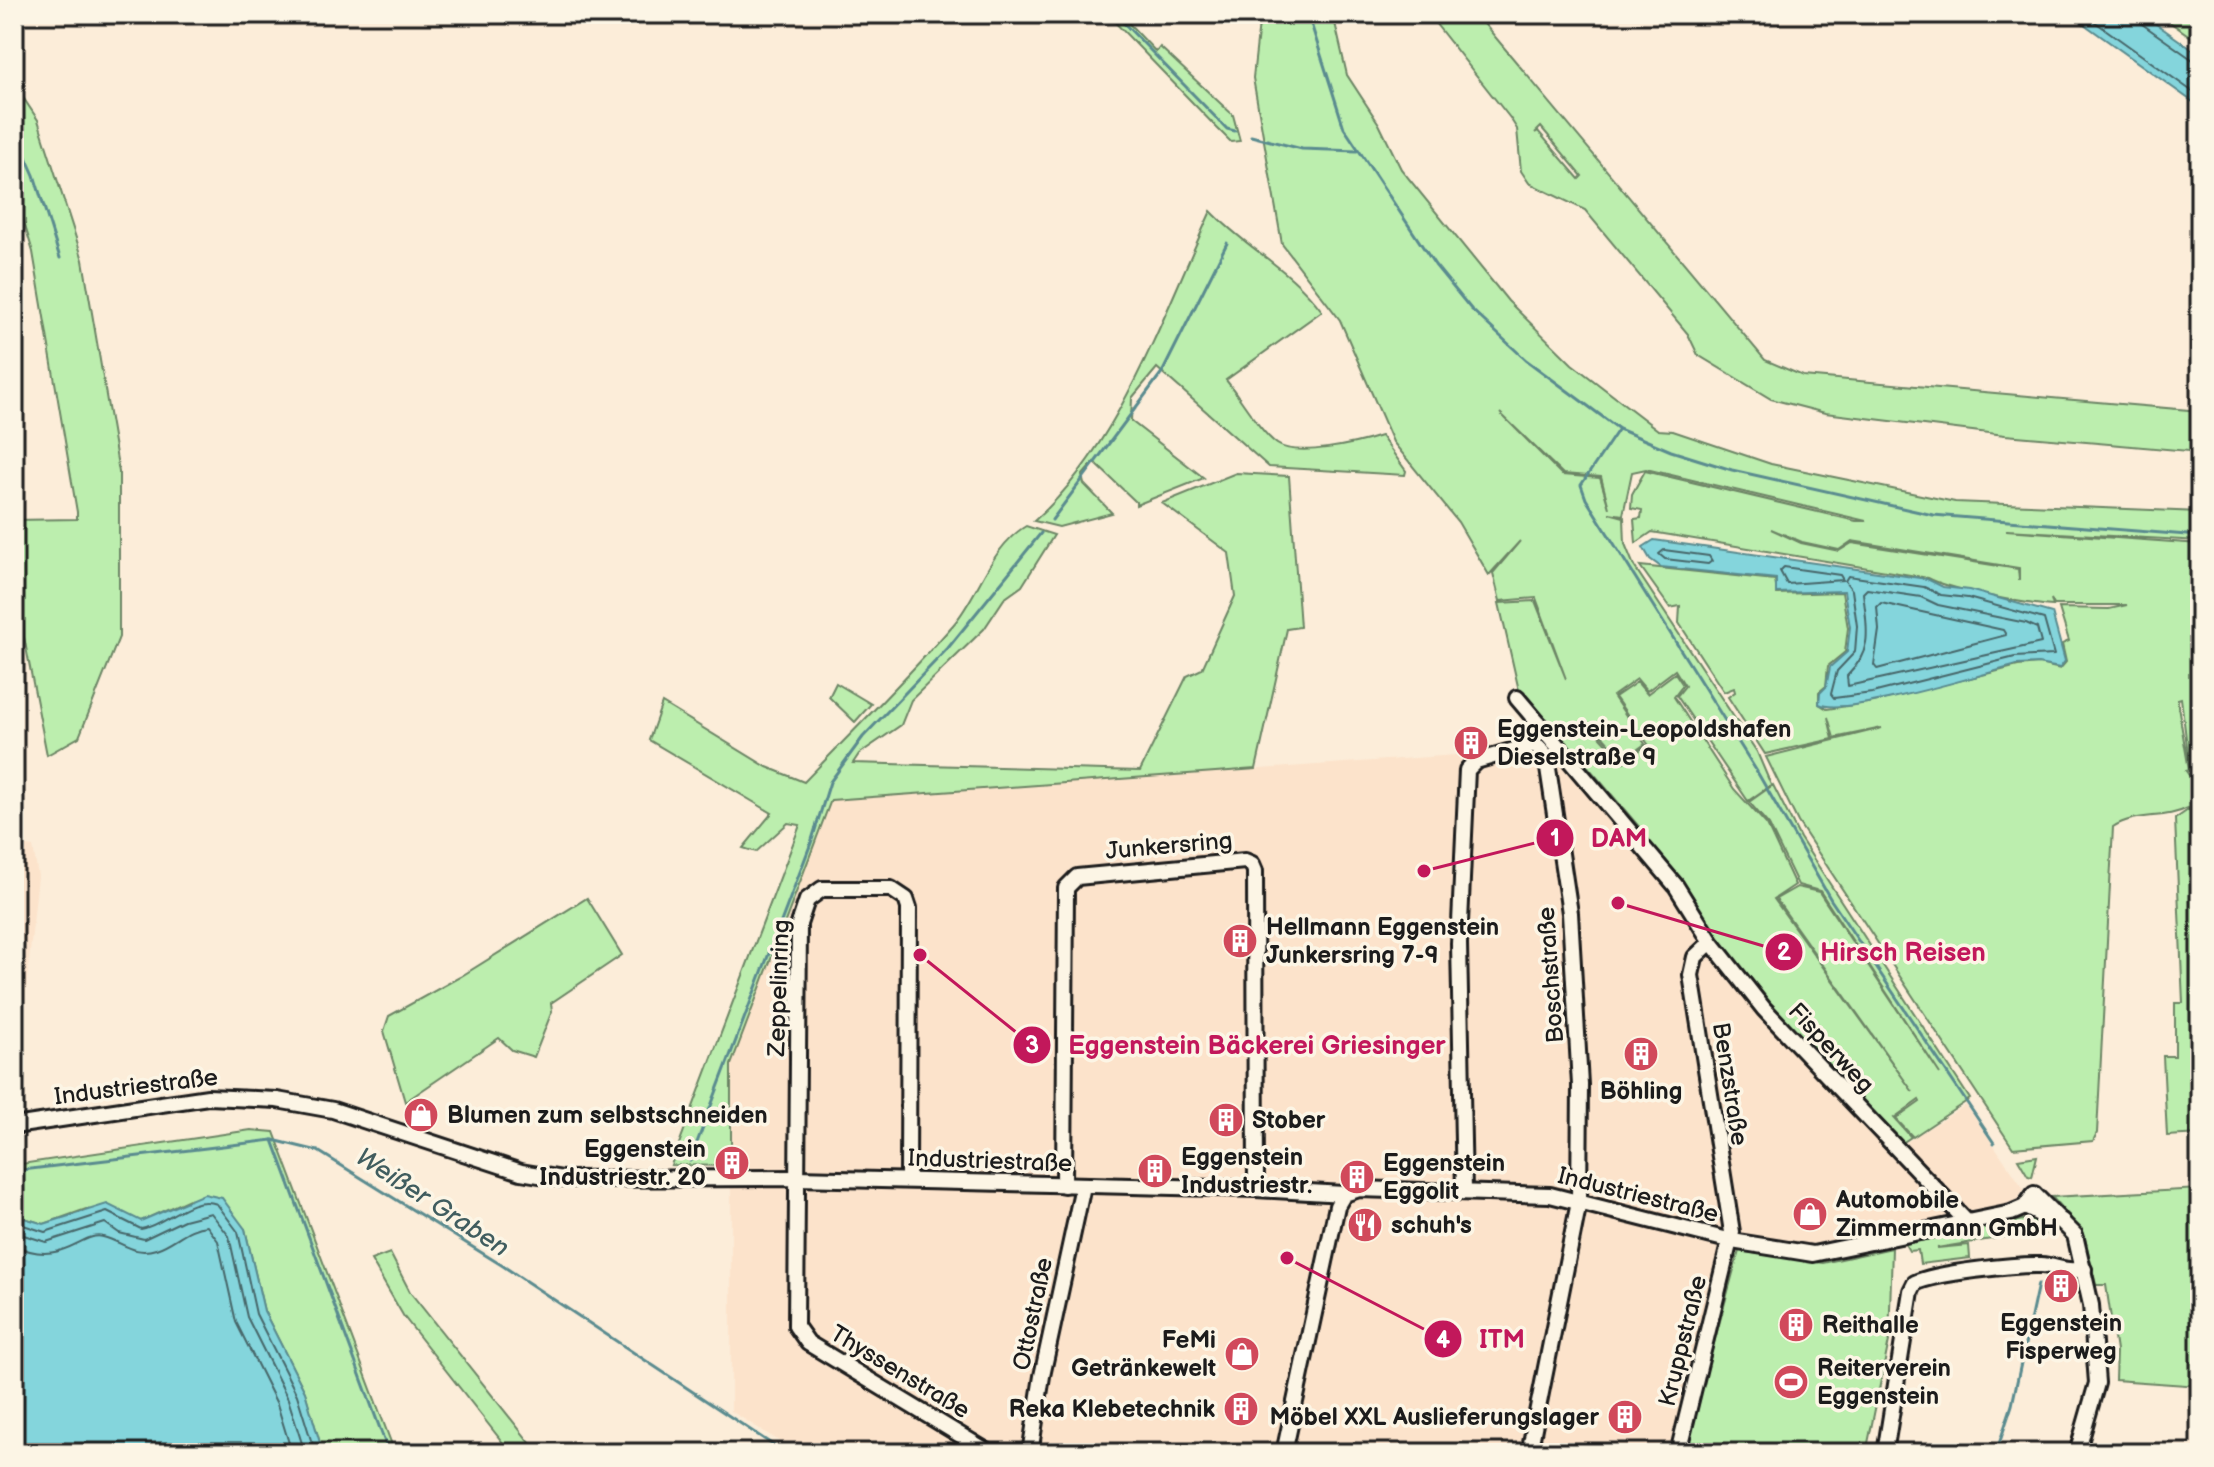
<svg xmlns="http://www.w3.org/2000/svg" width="2214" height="1467" viewBox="0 0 2214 1467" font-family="'Balsamiq Sans',sans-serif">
  <rect width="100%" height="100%" fill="#fcedd9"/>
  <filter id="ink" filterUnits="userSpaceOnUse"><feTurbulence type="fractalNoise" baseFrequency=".0125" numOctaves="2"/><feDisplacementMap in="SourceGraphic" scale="16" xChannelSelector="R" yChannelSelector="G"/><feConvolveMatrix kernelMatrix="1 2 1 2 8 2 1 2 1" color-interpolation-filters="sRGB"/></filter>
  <g filter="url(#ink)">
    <!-- built -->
    <g fill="#fce3cb">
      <polygon points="1533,735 1610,816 1675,892 1713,958 1767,1023 1891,1152 1966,1105 2024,1189 2017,1201 1823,1263 1739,1251 1684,1453 798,1453 731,1411 731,1065 831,800 1456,755"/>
      <polygon points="14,844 33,847 38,876 14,1104"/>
    </g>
    <!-- green -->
    <g fill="#bceeae" stroke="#6c8565" stroke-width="2" fill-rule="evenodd">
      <polygon points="1107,14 1120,14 1156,52 1160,47 1233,115 1240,141 1231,142 1217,128"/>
      <path d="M1260 14H1333L1347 75 1379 124 1401 169 1508 301 1572 364 1658 430 1673 431 1771 464 1955 502 2200 512V541L2006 530 2200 544V1134L2167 1136 2163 1056H2175V1003H2183L2175 819 2188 810 2193 811 2188 808C2164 820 2136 812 2113 827L2097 1133 2093 1141 2013 1148 1798 822 1766 757 1882 728 1834 738 1828 717 1833 739 1765 754 1728 697 1735 692 1734 688 1724 692 1679 623 1680 606 1670 608 1640 566 1775 580 1777 594 1842 592 1848 628 1845 652 1828 666 1826 686 1819 692V704L1827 709 1874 702 2018 666 2039 664 2060 669 2066 662 2062 644 2069 641 2059 608 2109 609 2127 605H2054L2051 599 2053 606C2026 604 1950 590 1928 578L1652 532 1636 543 1634 519 1641 518 1642 510 1631 508 1632 494 1645 471 1856 521H1866L1646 469 1632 472 1623 515 1609 513 1624 517 1625 544 1634 566 1757 752 1771 785 1748 801 1677 696 1685 686 1675 670 1647 691 1637 679 1613 696 1645 744 1624 759 1591 723 1577 734 1590 725 1624 762 1648 744 1615 697 1637 682 1647 694 1675 673 1683 685 1674 697 1734 789 1767 825 1795 885 1774 899 1913 1092 1776 899 1797 887 1819 892 1940 1074 1820 891 1798 885 1769 825 1749 802 1773 785 1800 838 1970 1099 1913 1137 1896 1119 1920 1102 1919 1100 1894 1118 1911 1137 1899 1145 1767 1006 1644 840 1647 836 1567 742 1563 745 1520 695 1499 603 1535 601 1566 679 1536 598 1500 601 1493 573 1520 541 1489 575 1458 522 1393 442 1340 320 1282 244 1253 78ZM1500 413 1563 474 1601 477 1609 508 1600 478 1562 475ZM1771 529 1802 542 1839 550 1852 541 2019 568V580L2018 569 1852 543 1839 551 1801 543ZM2181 698 2191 778 2186 771 2189 770 2178 706V699Z"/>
      <path d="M1428 14H1476L1765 360 1803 376 2200 411V452L2005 435 1825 413 1771 399 1698 355 1688 334 1585 210 1529 183 1521 171 1517 129 1510 118ZM1541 127 1582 176 1579 179 1538 131 1535 133Z"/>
      <polygon points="2158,14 2200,14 2200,43"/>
      <polygon points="14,84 38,120 83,260 119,472 119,637 79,737 47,755 24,637 21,579 14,578 14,520 77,519 77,512 33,252 14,190"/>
      <path d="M1211 211C1246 248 1291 269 1322 311L1226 380C1240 397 1260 432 1277 444 1297 458 1359 443 1381 436L1406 471 1405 475 1269 467 1157 368 1132 398 1131 421 1204 478 1136 505V502L1094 462 1082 476 1084 484 1112 513 1059 527 1034 521C1119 447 1164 312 1211 211Z"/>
      <path d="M1236 473 1289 476 1300 627 1287 629 1256 769 831 800 731 1065V1166L671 1165 800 825 788 823 756 852 743 848 772 813 649 740 662 703 767 767 804 782C854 730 906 679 953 625 979 595 990 547 1026 526L1054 535 1022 586 1004 599 984 629 911 700 901 725 859 754 853 763 1140 771 1187 676 1202 669 1235 596 1229 553 1162 503Z"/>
      <polygon points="836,683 871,704 855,722 829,697"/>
      <polygon points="587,898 622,955 551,1003 552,1011 534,1057 512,1050 499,1038 405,1102 384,1031 389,1016 460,977"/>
      <polygon points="251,1130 274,1132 395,1453 323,1453 305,1392 264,1311 245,1229 189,1199 141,1221 86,1209 44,1224 14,1215 14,1165"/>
      <polygon points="2037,1156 2032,1177 2028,1176 2018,1159"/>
      <polygon points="2200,1189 2200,1386 2115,1380 2116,1351 2106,1285 2096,1285 2084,1234 2052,1197"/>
      <polygon points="2027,1219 2040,1220 2060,1229 2049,1236 2040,1231 1937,1248 1969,1245 1970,1258 1920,1264 1918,1250 1909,1251 1905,1244"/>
      <polygon points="1892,1248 1889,1341 1866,1453 1684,1453 1739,1251 1823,1263"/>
      <polygon points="390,1253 410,1292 538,1453 511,1453 404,1317 371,1260"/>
    </g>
    <!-- water -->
    <g fill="#84d5dc" stroke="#5a8b8f" stroke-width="2">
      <polygon points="2070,14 2142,14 2200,55 2200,107"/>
      <path d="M1654 540 1927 579 1943 587 1969 590 2052 613 2065 661 2060 668 2038 664 2017 665C1983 674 1844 717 1819 704L1820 693 1826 687 1830 667 1847 652 1850 627 1844 591 1776 593V579L1661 567 1650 559 1643 547Z"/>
      <polygon points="204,1194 222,1198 245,1229 264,1311 305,1392 323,1453 14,1453 14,1215 44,1224 107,1204 141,1221"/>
    </g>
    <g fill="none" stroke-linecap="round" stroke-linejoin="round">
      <!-- shore -->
      <g stroke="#466669" stroke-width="2">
        <polyline points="2084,14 2200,97"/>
        <polyline points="2138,14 2142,24 2193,60 2200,61"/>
        <polygon points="1664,550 1709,556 1712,561 1708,564 1665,559 1659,554"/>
        <polygon points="1784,567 1840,575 1843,580 1787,584 1780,571"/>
        <polygon points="1848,576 1924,587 1941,595 1968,598 2044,619 2054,655 2015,657 1872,693 1834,698 1831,694 1837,671 1855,652 1857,626 1852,590 1845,581"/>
        <path d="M1867 589 1921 597 1938 605 2026 623 2037 628 2041 643 1848 686 1847 676C1874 650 1867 627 1863 593Z"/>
        <polygon points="1881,603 2003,630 2006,635 1877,669 1874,665 1879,630 1877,607"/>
        <path d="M14 1222 45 1232 107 1212 141 1229C166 1225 190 1194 217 1204L238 1232 256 1314 297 1395 315 1453"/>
        <polyline points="14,1232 46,1242 105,1223 119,1233 144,1239 184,1220 211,1213 229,1236 247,1317 288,1399 305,1453"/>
        <path d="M14 1245C62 1269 81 1231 103 1237 123 1242 133 1256 156 1249 175 1243 187 1227 207 1226L218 1241 236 1322 277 1404 292 1453"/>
      </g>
      <!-- stream -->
      <g stroke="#5a8b8f" stroke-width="3">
        <polyline points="1115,14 1227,129 1235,131"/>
        <polyline points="1308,14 1344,128 1435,265 1471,309 1526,360 1619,429 1671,451 1732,470 1933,515 2200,536"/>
        <polyline points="14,130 34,175 60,258"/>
        <polyline points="1251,136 1302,149 1357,151"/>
        <polyline points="1618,430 1581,485 1586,499 1756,770 1831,900 1994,1143"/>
        <polyline points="1052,520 1163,371 1227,243"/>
        <polyline points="273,1140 389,1453"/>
        <polyline points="690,1161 811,843 830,782 863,737 948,648 1041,533"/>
        <polyline points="14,1171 273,1140 318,1151 503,1266 785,1453"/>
        <polyline points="1996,1453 2012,1405 2038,1284"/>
      </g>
      <defs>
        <g id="minor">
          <polyline points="1517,698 1676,886 1711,942 1764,1009 1967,1222"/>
          <polyline points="14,1126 208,1097 277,1100 333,1110 521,1172 563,1179 797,1178 1256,1189 1344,1194 1359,1189 1550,1195 1732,1241 1813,1254 2011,1213 2025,1207 2034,1194 2075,1235 2091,1305 2097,1383 2077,1453"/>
          <polyline points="908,1180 909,908 906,899 891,889 822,889 807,900 799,924 796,1326 808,1343 990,1453"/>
          <polyline points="1064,1185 1066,888 1077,877 1245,861 1252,864 1255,871 1256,1189"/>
          <polyline points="1464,1191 1459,944 1467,770 1476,761 1535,744 1546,755 1570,913 1580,1085 1579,1202 1529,1453"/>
          <polyline points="2025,1207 2049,1219 2062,1221"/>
          <polyline points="1030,1453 1042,1376 1083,1186"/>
          <polyline points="1284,1453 1337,1206 1344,1194"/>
          <polyline points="1678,1453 1732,1232 1691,975 1695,957 1711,942"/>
          <path d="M1885 1453 1911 1291 1915 1283C1934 1273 2017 1264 2041 1265 2058 1266 2064 1273 2084 1269"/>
        </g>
      </defs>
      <!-- minor casing -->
      <use href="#minor" stroke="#1c1c1c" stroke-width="20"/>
      <!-- minor -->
      <use href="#minor" stroke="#fcf5e5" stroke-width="14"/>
    </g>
  </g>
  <!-- icons -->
  <defs>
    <symbol id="building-disc" viewBox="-11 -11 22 22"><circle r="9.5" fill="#d1495b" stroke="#fcf5e5"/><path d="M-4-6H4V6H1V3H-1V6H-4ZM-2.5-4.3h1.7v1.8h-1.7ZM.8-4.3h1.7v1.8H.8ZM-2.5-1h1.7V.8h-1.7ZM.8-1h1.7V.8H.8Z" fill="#fff"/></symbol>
    <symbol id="shop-disc" viewBox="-11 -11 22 22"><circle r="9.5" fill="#d1495b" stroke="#fcf5e5"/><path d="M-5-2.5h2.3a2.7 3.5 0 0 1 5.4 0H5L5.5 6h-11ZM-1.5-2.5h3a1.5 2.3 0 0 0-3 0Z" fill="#fff"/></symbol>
    <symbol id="restaurant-disc" viewBox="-11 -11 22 22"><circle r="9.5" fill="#d1495b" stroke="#fcf5e5"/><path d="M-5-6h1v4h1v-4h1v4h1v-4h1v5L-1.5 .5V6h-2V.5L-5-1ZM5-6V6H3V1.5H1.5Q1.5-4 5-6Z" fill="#fff"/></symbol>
    <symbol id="stadium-disc" viewBox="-11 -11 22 22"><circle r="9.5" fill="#d1495b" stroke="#fcf5e5"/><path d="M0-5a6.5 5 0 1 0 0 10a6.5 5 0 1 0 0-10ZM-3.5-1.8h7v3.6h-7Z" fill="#fff"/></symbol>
  </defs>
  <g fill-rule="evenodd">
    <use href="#building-disc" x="1451" y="723" width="40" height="40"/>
    <use href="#building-disc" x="1220" y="921" width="40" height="40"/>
    <use href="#building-disc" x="1621" y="1034" width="40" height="40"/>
    <use href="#shop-disc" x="401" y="1095" width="40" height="40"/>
    <use href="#building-disc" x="1206" y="1100" width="40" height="40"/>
    <use href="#building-disc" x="712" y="1143" width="40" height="40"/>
    <use href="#building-disc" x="1135" y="1151" width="40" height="40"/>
    <use href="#building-disc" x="1337" y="1157" width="40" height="40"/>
    <use href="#shop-disc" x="1790" y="1194" width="40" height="40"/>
    <use href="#restaurant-disc" x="1345" y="1205" width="40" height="40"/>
    <use href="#building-disc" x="2041" y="1266" width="40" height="40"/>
    <use href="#building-disc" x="1776" y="1305" width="40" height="40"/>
    <use href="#shop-disc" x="1222" y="1334" width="40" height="40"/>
    <use href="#stadium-disc" x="1771" y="1362" width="40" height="40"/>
    <use href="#building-disc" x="1221" y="1389" width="40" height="40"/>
    <use href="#building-disc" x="1605" y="1397" width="40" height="40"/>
  </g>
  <g text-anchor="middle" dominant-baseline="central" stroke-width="7" stroke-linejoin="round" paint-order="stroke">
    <!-- poi labels -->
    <g font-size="24" font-weight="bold" fill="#1c1c1c" stroke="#fcf5e5" text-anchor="start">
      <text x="1497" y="729">Eggenstein-Leopoldshafen<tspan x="1497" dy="28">Dieselstraße 9</tspan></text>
      <text x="1266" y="927">Hellmann Eggenstein<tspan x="1266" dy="28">Junkersring 7-9</tspan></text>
      <text x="1641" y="1091" text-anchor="middle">Böhling</text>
      <text x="447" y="1115">Blumen zum selbstschneiden</text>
      <text x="1252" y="1120">Stober</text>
      <text x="706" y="1149" text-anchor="end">Eggenstein<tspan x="706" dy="28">Industriestr. 20</tspan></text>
      <text x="1181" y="1157">Eggenstein<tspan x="1181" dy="28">Industriestr.</tspan></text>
      <text x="1383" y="1163">Eggenstein<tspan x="1383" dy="28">Eggolit</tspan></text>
      <text x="1836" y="1200">Automobile<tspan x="1836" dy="28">Zimmermann GmbH</tspan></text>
      <text x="1391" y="1225">schuh's</text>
      <text x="2061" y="1323" text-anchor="middle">Eggenstein<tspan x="2061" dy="28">Fisperweg</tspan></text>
      <text x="1822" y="1325">Reithalle</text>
      <text x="1216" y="1340" text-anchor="end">FeMi<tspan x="1216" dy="28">Getränkewelt</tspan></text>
      <text x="1817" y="1368">Reiterverein<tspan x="1817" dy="28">Eggenstein</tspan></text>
      <text x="1215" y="1409" text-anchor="end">Reka Klebetechnik</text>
      <text x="1599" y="1417" text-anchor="end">Möbel XXL Auslieferungslager</text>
    </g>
    <!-- street labels -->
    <g font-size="24" fill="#1c1c1c" stroke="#fcf5e5">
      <text transform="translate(1169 846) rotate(-5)">Junkersring</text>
      <text transform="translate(1551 975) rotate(-94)">Boschstraße</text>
      <text transform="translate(779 988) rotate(-88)">Zeppelinring</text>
      <text transform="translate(1831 1048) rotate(47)">Fisperweg</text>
      <text transform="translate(1730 1084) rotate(81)">Benzstraße</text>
      <text transform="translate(136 1087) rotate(-7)">Industriestraße</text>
      <text transform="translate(990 1161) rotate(2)">Industriestraße</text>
      <text transform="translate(1638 1195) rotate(14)">Industriestraße</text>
      <text transform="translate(1033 1314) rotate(-78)">Ottostraße</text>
      <text transform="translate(1683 1341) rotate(-76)">Kruppstraße</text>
      <text transform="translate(900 1372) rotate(31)">Thyssenstraße</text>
    </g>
    <!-- water labels -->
    <g font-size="26" font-style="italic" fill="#405d5f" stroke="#fcf5e5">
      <text transform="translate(432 1203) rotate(33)">Weißer Graben</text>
    </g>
  </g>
  <!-- callouts -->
  <path fill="none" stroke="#c2185b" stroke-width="3" d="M1424 871L1555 838M1618 903L1784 952M920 955L1032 1045M1287 1258L1443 1339"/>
  <g fill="#c2185b" stroke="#fcf5e5" stroke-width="3">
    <circle cx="1424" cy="871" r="8"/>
    <circle cx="1618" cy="903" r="8"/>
    <circle cx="920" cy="955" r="8"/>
    <circle cx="1287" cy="1258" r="8"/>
    <circle cx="1555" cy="838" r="20"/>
    <circle cx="1784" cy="952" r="20"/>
    <circle cx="1032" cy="1045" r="20"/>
    <circle cx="1443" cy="1339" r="20"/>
  </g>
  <g font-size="24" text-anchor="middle" font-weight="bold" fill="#fff">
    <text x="1555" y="846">1</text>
    <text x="1784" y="960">2</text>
    <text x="1032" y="1053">3</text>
    <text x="1443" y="1348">4</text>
  </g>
  <g font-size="26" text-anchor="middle" font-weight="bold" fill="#c2185b" stroke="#fcf5e5" stroke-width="7" stroke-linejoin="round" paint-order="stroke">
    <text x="1619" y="847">DAM</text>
    <text x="1903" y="961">Hirsch Reisen</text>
    <text x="1257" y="1054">Eggenstein Bäckerei Griesinger</text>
    <text x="1502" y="1348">ITM</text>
  </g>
  <!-- margin -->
  <rect width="2214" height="1467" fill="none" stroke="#fcf5e5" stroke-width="48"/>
  <rect x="24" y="24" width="2166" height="1419" fill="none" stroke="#1c1c1c" stroke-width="3" filter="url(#ink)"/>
</svg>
